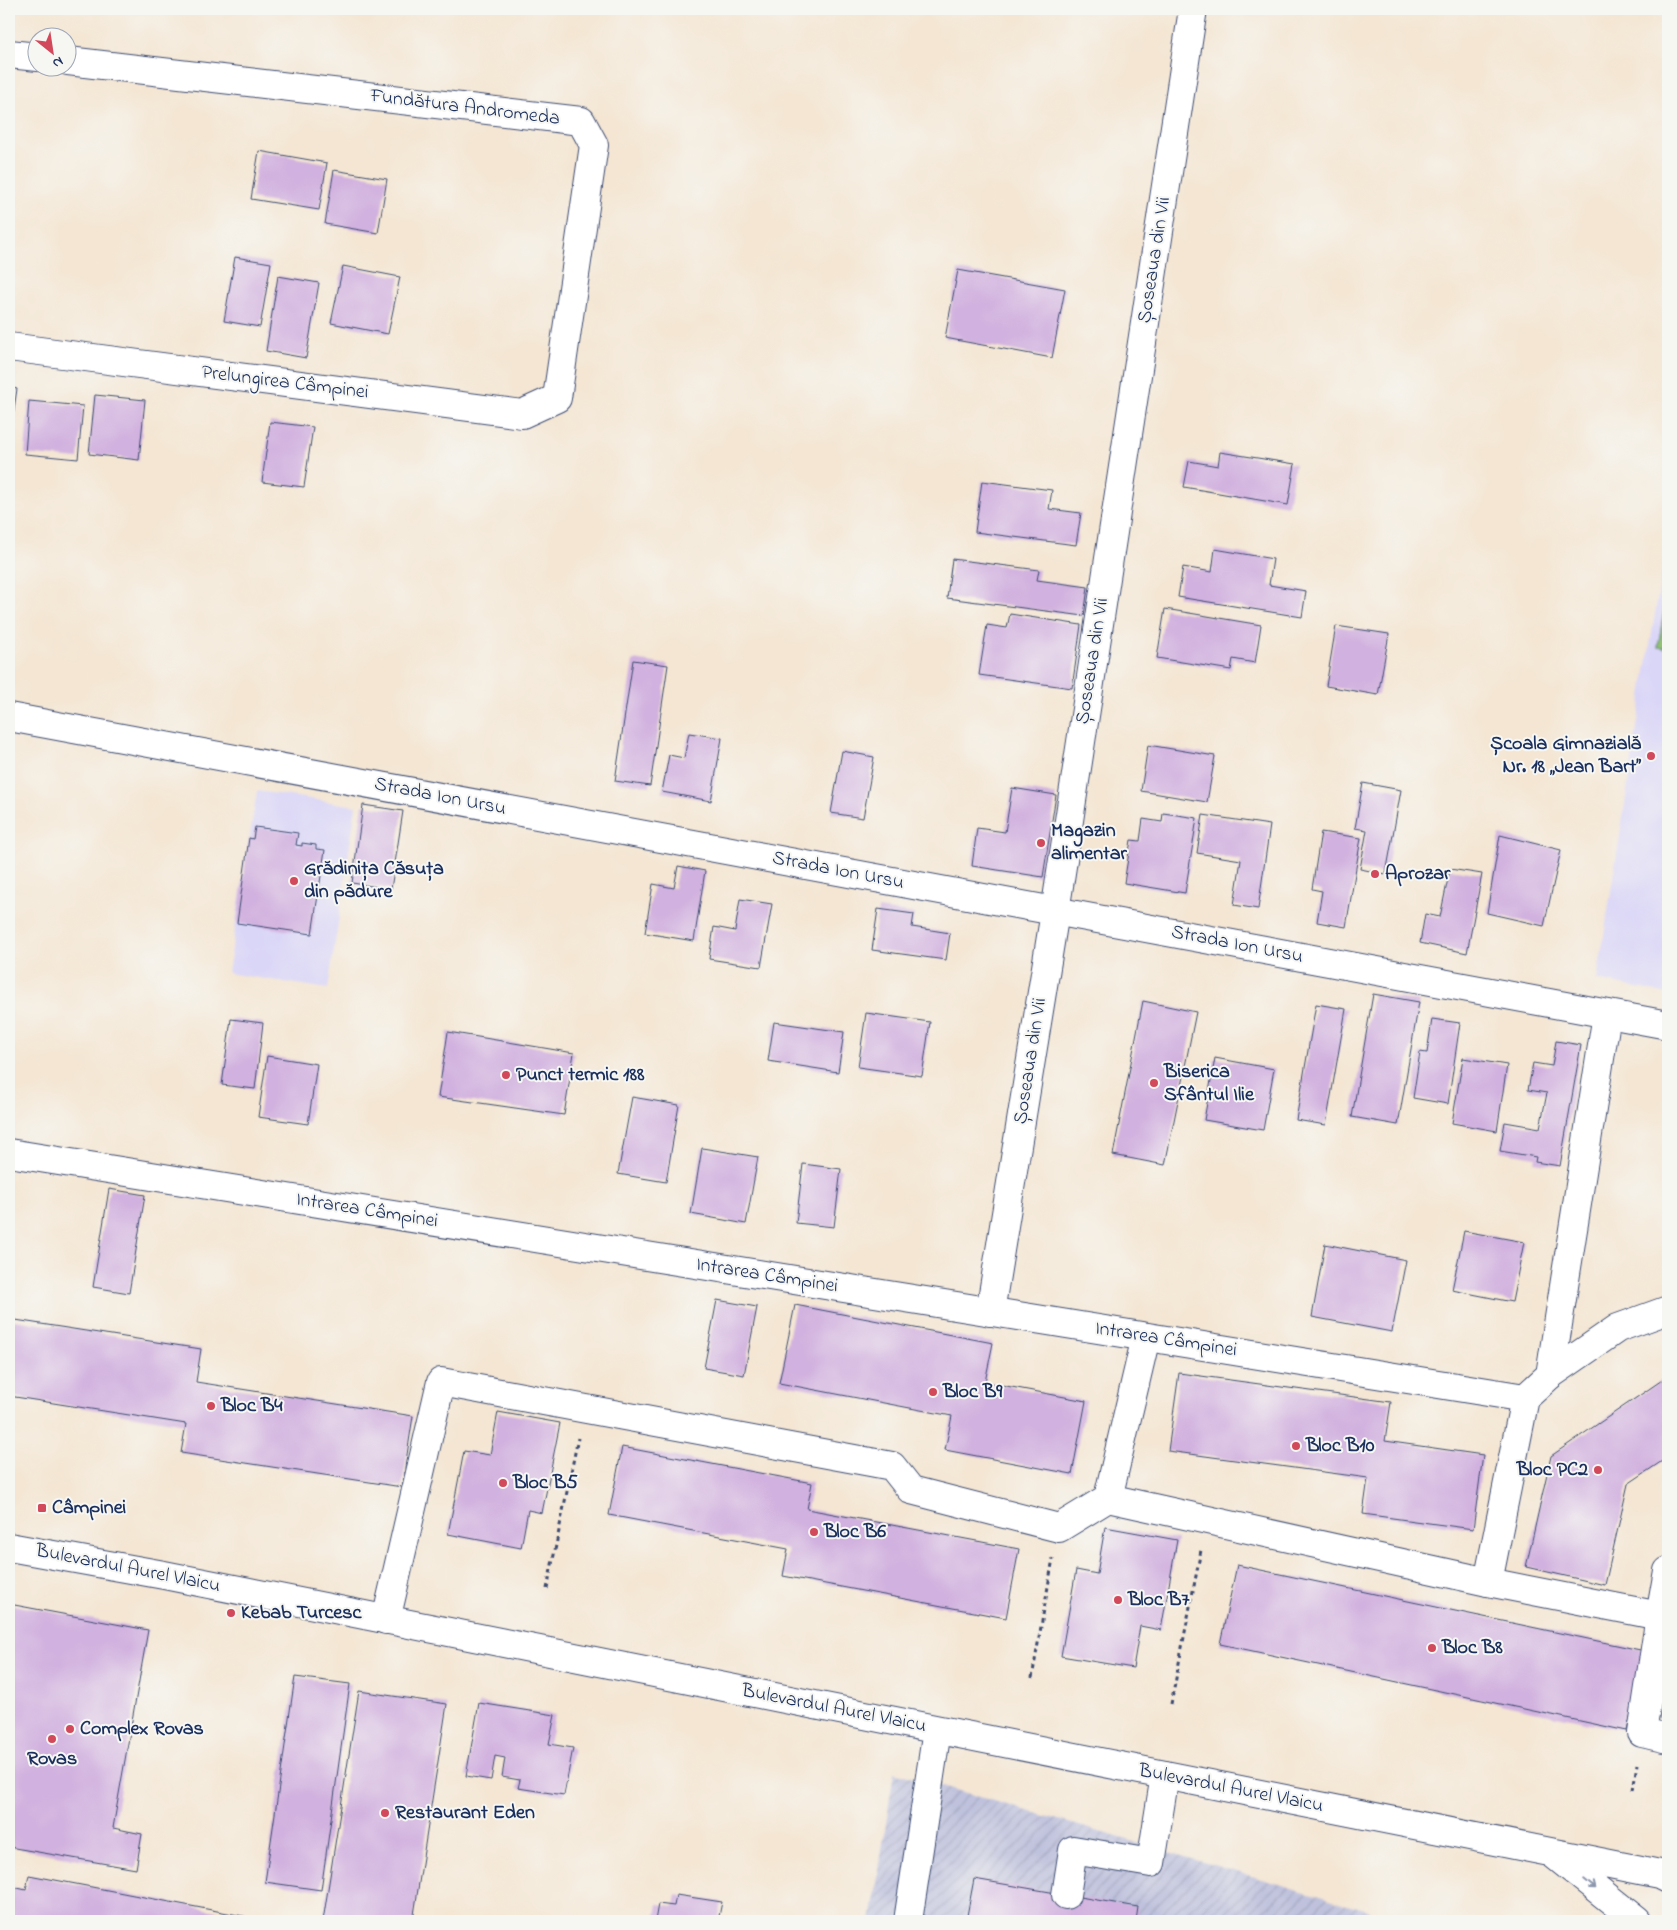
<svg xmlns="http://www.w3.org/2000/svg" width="1677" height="1930" viewBox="0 0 1677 1930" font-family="'Indie Flower',sans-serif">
  <defs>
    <pattern id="industrial-furrows" width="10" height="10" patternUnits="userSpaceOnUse" patternTransform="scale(1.25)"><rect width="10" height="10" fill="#c0c2dd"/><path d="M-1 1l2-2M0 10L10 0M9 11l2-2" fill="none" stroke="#a4a7c0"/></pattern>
  </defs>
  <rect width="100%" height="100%" fill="#f6f6f2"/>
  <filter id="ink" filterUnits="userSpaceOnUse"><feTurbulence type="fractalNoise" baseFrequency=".02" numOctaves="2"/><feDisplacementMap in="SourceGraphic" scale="10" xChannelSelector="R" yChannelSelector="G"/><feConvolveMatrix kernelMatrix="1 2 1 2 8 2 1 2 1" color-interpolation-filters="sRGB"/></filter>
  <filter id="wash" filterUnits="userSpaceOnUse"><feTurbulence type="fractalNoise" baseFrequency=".0096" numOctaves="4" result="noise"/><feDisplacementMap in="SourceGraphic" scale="20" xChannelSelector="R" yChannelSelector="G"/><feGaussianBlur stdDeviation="1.12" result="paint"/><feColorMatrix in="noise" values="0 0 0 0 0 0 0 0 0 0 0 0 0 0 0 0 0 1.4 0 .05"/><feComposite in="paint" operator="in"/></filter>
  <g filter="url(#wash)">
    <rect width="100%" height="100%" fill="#f4e6d3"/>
    <!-- built -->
    <g fill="#dad6f7">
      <polygon points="1668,532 1668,994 1597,980"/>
      <polygon points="257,791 356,806 328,989 228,973"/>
    </g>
    <!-- industrial -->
    <polygon fill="url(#industrial-furrows)" points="894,1772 1405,1921 871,1921"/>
    <!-- grass -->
    <polygon fill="#92c373" stroke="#567968" points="1668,585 1668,649 1658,647"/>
    <g id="blocks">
      <!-- building -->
      <g fill="#d1b1df">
        <polygon points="259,151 327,163 319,210 251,199"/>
        <polygon points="334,170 387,179 378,233 325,224"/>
        <polygon points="235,257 271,263 260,327 224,321"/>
        <polygon points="343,266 400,277 388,334 331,323"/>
        <polygon points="958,270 1065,289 1052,358 945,338"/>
        <polygon points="278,276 319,283 306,358 266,351"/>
        <polygon points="9,387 17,389 10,436 9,436"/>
        <polygon points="95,395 145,400 139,460 89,454"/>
        <polygon points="29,401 83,406 78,459 25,454"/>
        <polygon points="270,422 313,427 304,487 262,482"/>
        <polygon points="1220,452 1295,464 1288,505 1184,487 1189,461 1218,466"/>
        <polygon points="982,481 1052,490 1049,509 1081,513 1076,545 975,532"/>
        <polygon points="1215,549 1273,559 1269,585 1306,591 1302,617 1178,597 1183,567 1212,572"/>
        <polygon points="952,559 1039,570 1037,580 1088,587 1084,616 947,598"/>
        <polygon points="1165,609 1261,625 1255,663 1233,659 1231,670 1157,658"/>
        <polygon points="1010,614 1081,625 1072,688 979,675 987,625 1007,628"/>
        <polygon points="1336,626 1389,634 1378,695 1326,686"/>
        <polygon points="633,660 668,665 650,786 615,781"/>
        <polygon points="689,733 722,738 711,801 662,792 669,755 684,758"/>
        <polygon points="1148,745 1215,756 1207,802 1141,791"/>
        <polygon points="842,751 874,757 863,818 831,813"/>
        <polygon points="1363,783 1401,790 1386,874 1360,869 1367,830 1355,828"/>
        <polygon points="1012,788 1056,795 1043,877 972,866 977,828 1005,832"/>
        <polygon points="363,805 403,811 391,889 352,883"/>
        <polygon points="1163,813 1197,818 1185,893 1124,883 1131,840 1140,841 1143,819 1162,822"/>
        <polygon points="1203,815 1270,825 1258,909 1234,905 1241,860 1197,853"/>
        <polygon points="255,827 298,833 296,845 302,846 302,843 316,845 316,849 325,850 312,934 237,923 249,838 253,839"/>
        <polygon points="1321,832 1361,838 1346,927 1317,922 1322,891 1312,889"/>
        <polygon points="1500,835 1561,850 1544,926 1487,913"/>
        <polygon points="678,866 705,871 694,941 645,933 653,884 674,888"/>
        <polygon points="1450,869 1482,874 1467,953 1420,943 1425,914 1440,917"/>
        <polygon points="740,899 772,904 761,967 709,959 714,927 735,931"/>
        <polygon points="878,909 914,914 912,927 950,933 946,960 872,950"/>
        <polygon points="1373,994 1419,1002 1398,1125 1352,1117"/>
        <polygon points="1143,1001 1196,1012 1165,1165 1113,1155"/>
        <polygon points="1316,1004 1346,1009 1326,1125 1296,1120"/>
        <polygon points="866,1013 930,1022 922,1076 858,1067"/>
        <polygon points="231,1019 263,1023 255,1089 222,1085"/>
        <polygon points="1432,1019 1460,1023 1448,1104 1413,1098 1420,1052 1427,1053"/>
        <polygon points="774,1022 844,1032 838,1072 768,1061"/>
        <polygon points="448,1032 574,1053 564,1115 438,1097"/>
        <polygon points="1556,1041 1581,1045 1560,1166 1535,1162 1536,1157 1500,1151 1505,1122 1540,1128 1547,1093 1528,1090 1533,1063 1552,1066"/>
        <polygon points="267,1056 317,1064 308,1124 258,1117"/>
        <polygon points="1215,1058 1274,1069 1263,1130 1204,1120"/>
        <polygon points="1463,1058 1507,1065 1497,1131 1452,1123"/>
        <polygon points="632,1097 679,1105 666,1182 618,1174"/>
        <polygon points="702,1148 758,1157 746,1224 691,1214"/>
        <polygon points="803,1164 841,1169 834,1227 796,1223"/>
        <polygon points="109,1189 145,1195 129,1293 93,1287"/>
        <polygon points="1464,1231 1524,1242 1512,1302 1452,1290"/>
        <polygon points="1325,1244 1406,1260 1392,1332 1312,1317"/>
        <polygon points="717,1300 757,1307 744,1375 704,1368"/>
        <polygon points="795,1305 993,1343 985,1382 1086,1401 1072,1474 945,1450 952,1416 779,1383"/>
        <polygon points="9,1319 201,1349 196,1382 413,1416 402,1487 181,1453 186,1424 9,1396"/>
        <polygon points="1179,1373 1391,1402 1385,1441 1483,1455 1473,1529 1363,1514 1368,1478 1168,1451"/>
        <polygon points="1668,1376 1668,1457 1628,1484 1605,1585 1526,1567 1551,1456"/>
        <polygon points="498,1412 560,1423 542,1513 528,1510 521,1548 448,1534 464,1451 490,1455"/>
        <polygon points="622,1447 812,1483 807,1509 1019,1549 1006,1618 783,1576 788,1549 609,1515"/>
        <polygon points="1105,1527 1177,1540 1161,1630 1140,1626 1133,1668 1061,1656 1076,1570 1097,1574"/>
        <polygon points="1237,1565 1645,1651 1627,1731 1220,1644"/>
        <polygon points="9,1604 148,1630 113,1828 142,1834 136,1869 9,1847"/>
        <polygon points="295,1677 350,1684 321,1890 265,1882"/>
        <polygon points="359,1691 447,1704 413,1921 323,1921"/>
        <polygon points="479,1703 555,1715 549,1744 573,1748 564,1795 518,1788 520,1780 502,1777 505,1758 495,1756 491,1780 466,1776"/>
        <polygon points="29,1875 264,1920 264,1921 9,1921 9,1886 26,1890"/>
        <polygon points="974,1879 1138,1907 1136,1921 966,1921"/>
        <polygon points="676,1895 722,1902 718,1921 655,1921 658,1904 674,1906"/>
      </g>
    </g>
  </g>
  <g filter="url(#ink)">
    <use href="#blocks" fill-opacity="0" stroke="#3c4a70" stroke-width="1"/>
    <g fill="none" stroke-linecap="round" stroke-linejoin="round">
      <defs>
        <g id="minor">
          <polyline points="9,54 38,57"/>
          <polyline points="9,347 522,414 557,398 594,145 581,121 68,61"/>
          <polyline points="9,717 1668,1025"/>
          <polyline points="9,1153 1525,1398"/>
          <polyline points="990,1312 1055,912 1193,9"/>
          <polyline points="1550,1375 1618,1328 1668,1310"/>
          <polyline points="1108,1498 1488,1582 1660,1616 1668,1571"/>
          <polyline points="1488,1582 1525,1398 1550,1375 1607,1014"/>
          <polyline points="1660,1616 1642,1733 1668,1739"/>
          <polyline points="386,1620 441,1382 892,1466 911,1490 1059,1528 1108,1498 1146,1337"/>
          <polyline points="1552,1853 1637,1921"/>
          <polyline points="1066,1895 1073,1850 1151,1863 1165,1775"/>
          <polyline points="908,1921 937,1730"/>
        </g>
        <polyline id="major" points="9,1547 164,1575 1660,1874 1668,1878"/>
      </defs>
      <!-- minor casing -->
      <use href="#minor" stroke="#3c4a70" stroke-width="30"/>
      <!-- major casing -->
      <use href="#major" stroke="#3c4a70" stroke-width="30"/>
      <!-- path -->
      <g stroke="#3c4a70" stroke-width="3" stroke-dasharray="4 4" stroke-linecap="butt">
        <polyline points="547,1589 578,1438"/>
        <polyline points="1032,1678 1053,1558"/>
        <polyline points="1171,1704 1201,1550"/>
        <polyline points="1633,1790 1637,1764"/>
      </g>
      <!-- minor -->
      <use href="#minor" stroke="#fff" stroke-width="28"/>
      <!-- major -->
      <use href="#major" stroke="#fff" stroke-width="28"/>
    </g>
    <!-- one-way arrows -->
    <defs><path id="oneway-shaft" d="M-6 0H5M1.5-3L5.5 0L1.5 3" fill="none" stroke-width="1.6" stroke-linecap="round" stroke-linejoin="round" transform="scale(1.25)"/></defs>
    <use stroke="#8d97ae" href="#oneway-shaft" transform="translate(1590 1884) rotate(39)"/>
  </g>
  <!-- markers -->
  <g fill="#d1495b" stroke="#f6f6f2" stroke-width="2">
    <circle cx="1651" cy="756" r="5"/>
    <circle cx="1041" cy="843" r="5"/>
    <circle cx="1375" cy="874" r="5"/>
    <circle cx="294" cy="881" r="5"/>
    <circle cx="506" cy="1075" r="5"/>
    <circle cx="1154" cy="1083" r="5"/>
    <circle cx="933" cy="1392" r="5"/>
    <circle cx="211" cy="1406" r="5"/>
    <circle cx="1296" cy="1446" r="5"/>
    <circle cx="1598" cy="1470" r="5"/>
    <circle cx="503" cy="1483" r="5"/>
    <rect x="37" y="1503" width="10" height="10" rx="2.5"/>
    <circle cx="814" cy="1532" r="5"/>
    <circle cx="1118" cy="1600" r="5"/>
    <circle cx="231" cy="1613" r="5"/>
    <circle cx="1432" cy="1648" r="5"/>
    <circle cx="70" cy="1729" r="5"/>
    <circle cx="52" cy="1739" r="5"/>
    <circle cx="385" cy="1813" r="5"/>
  </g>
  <g text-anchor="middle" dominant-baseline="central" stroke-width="4" stroke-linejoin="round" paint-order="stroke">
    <!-- street labels -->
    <g font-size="20" fill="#1b2f5e" stroke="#f6f6f2">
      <text transform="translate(465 108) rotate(7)">Fundătura Andromeda</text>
      <text transform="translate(1155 260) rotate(-81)">Șoseaua din Vii</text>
      <text transform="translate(285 383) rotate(7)">Prelungirea Câmpinei</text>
      <text transform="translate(1093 661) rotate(-81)">Șoseaua din Vii</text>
      <text transform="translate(440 797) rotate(11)">Strada Ion Ursu</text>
      <text transform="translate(838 871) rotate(11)">Strada Ion Ursu</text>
      <text transform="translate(1237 945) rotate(11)">Strada Ion Ursu</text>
      <text transform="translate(1031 1061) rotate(-81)">Șoseaua din Vii</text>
      <text transform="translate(367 1211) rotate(9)">Intrarea Câmpinei</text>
      <text transform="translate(767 1276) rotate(9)">Intrarea Câmpinei</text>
      <text transform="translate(1166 1340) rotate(9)">Intrarea Câmpinei</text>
      <text transform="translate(128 1569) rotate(11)">Bulevardul Aurel Vlaicu</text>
      <text transform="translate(834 1709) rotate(11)">Bulevardul Aurel Vlaicu</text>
      <text transform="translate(1231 1789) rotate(11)">Bulevardul Aurel Vlaicu</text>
    </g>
    <!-- poi labels -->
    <g font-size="20" font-weight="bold" fill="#1b2f5e" stroke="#f6f6f2" text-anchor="start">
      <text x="1641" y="744" text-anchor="end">Școala Gimnazială<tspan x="1641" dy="23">Nr. 18 „Jean Bart”</tspan></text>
      <text x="1051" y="831">Magazin<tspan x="1051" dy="23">alimentar</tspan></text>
      <text x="304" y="869">Grădinița Căsuța<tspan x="304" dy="23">din pădure</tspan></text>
      <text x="1385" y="874">Aprozar</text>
      <text x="1164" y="1072">Biserica<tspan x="1164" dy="23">Sfântul Ilie</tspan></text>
      <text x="516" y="1075">Punct termic 188</text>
      <text x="943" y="1392">Bloc B9</text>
      <text x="221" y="1406">Bloc B4</text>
      <text x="1306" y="1446">Bloc B10</text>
      <text x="1588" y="1470" text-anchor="end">Bloc PC2</text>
      <text x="513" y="1483">Bloc B5</text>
      <text x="52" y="1508">Câmpinei</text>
      <text x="824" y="1532">Bloc B6</text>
      <text x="1128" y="1600">Bloc B7</text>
      <text x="241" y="1613">Kebab Turcesc</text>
      <text x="1442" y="1648">Bloc B8</text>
      <text x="80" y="1729">Complex Rovas</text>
      <text x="52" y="1759" text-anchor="middle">Rovas</text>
      <text x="395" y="1813">Restaurant Eden</text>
    </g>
  </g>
  <!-- margin -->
  <rect width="1677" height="1930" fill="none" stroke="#f6f6f2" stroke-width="30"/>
  <!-- north arrow -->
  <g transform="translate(52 52) rotate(150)"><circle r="24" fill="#f6f6f2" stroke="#9ea6b7"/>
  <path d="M0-4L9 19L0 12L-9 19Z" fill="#d1495b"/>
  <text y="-8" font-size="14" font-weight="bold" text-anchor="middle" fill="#1b2f5e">N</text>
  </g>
</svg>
